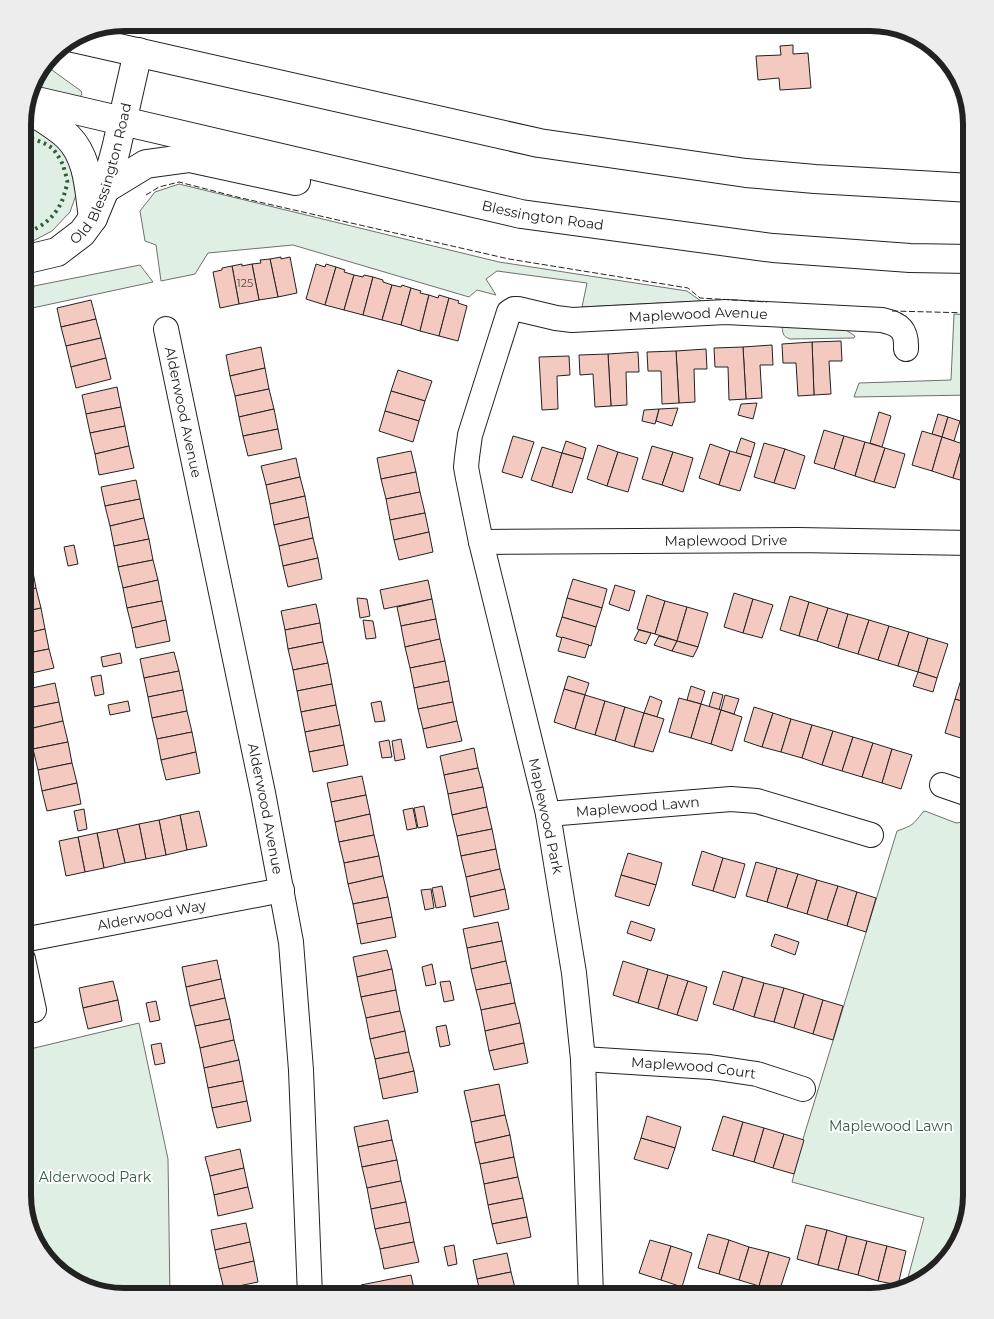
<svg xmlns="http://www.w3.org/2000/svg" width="994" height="1319" viewBox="0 0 994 1319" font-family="Montserrat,sans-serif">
  <rect width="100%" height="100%" fill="#fff"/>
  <!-- green -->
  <g fill="#e0efe3" stroke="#6f6f6f">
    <polygon points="43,66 52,70 81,91 82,94 80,97 31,86 33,79"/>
    <polygon points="23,123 48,132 71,157 77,192 70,212 52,231 33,241 23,243"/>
    <polygon points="179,184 499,262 687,291 701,301 582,307 587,283 497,271 486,279 496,295 477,290 469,297 293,245 208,253 195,274 161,281 156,245 145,241 140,211 155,192"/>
    <polygon points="140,265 153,282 23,310 23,296 33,292 34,286"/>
    <polygon points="954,314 971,315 971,395 854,397 859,383 951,380"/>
    <path d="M782 326 846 330 855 336 854 338 790 339C782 336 783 333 782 326Z"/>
    <path d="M925 811 956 823 971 821V1195L958 1245 926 1279 906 1285 924 1218 792 1182 803 1139 897 831C913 825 912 826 923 812Z"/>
    <polygon points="139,1023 168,1159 170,1296 124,1296 74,1283 40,1251 23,1195 23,1050 26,1050"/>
  </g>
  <!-- building -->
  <g fill="#f3c9c0" stroke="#222">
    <polygon points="793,45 793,54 808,53 811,88 780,90 779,78 758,80 756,56 781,55 780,46"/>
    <polygon points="281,257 281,259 290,257 297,293 278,297 270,259"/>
    <polygon points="270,259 278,297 259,300 252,264 261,263 260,260"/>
    <polygon points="242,264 242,266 252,264 259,300 239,304 232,266"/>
    <polygon points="316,264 325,267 326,264 336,267 325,305 306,299"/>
    <polygon points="232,266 239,304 220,308 213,272 222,270 222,268"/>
    <polygon points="336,267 345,270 344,272 354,275 344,310 325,305"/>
    <polygon points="354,275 363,277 364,275 373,277 363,315 344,310"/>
    <polygon points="373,277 383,280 383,282 392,285 382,320 363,315"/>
    <polygon points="392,285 401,287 402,285 411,288 401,325 382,320"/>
    <polygon points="411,288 421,291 420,293 429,295 420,331 401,325"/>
    <polygon points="429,295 438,298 439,295 449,298 439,336 420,331"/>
    <polygon points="449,298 459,301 458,303 467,306 458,341 439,336"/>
    <polygon points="91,300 96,319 61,327 57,308"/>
    <polygon points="96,319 101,338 66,346 61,327"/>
    <polygon points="101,338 106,358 71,367 66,346"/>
    <polygon points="841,341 842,361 829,361 831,394 814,395 812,342"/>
    <polygon points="812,342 814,395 798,396 796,363 783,363 782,344"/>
    <polygon points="772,345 773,365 760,365 762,398 746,399 743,347"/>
    <polygon points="261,347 265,368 230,376 226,355"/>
    <polygon points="743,347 746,399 729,400 728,367 715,367 714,348"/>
    <polygon points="706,349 707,369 694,369 695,402 679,403 676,351"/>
    <polygon points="676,351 679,403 662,404 661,371 648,371 647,352"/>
    <polygon points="638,352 639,372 626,372 627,405 611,406 608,354"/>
    <polygon points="608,354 611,406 595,407 593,374 580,375 579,355"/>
    <polygon points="569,356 570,375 557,376 558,409 542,410 539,357"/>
    <polygon points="106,358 111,379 76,388 71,367"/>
    <polygon points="265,368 269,389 235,396 230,376"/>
    <polygon points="398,370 432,381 425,401 391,391"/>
    <polygon points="117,387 121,407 86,414 82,395"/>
    <polygon points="269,389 274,409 239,417 235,396"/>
    <polygon points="391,391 425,401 419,421 385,411"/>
    <polygon points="757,403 753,419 738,415 741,404"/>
    <polygon points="121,407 125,426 90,433 86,414"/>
    <polygon points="678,408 672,426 656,421 659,409"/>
    <polygon points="274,409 278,429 243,436 239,417"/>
    <polygon points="659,409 655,424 642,421 644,410"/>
    <polygon points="385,411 419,421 413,442 379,431"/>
    <polygon points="879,412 891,416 882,447 870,443"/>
    <polygon points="938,414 948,417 942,437 932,434"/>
    <polygon points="948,417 960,421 954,441 942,437"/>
    <polygon points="125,426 129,446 95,454 90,433"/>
    <polygon points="278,429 282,449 248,456 243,436"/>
    <polygon points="824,430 844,436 834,469 814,463"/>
    <polygon points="922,431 942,437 932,471 912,465"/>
    <polygon points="513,436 534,442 522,478 502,472"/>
    <polygon points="844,436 865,442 855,476 834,469"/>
    <polygon points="942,437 963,444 953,478 932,471"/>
    <polygon points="741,438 755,443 751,457 736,453"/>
    <polygon points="566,441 586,448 583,459 562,453"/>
    <polygon points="865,442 885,448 874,482 855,476"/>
    <polygon points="764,443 785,449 774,483 754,477"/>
    <polygon points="710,444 730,451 719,485 699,478"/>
    <polygon points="963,444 971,447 971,483 953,478"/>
    <polygon points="598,445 618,452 607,486 587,479"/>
    <polygon points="129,446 134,468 99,475 95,454"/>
    <polygon points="652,446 673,452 662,485 642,479"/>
    <polygon points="542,447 562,453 552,487 531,480"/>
    <polygon points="885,448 905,454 895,488 874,482"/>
    <polygon points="785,449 805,456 795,489 774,483"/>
    <polygon points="411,451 416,472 381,479 377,458"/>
    <polygon points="730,451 751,457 740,491 719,485"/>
    <polygon points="618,452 638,458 628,492 607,486"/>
    <polygon points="673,452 693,458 683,492 662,485"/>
    <polygon points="562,453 583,459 572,493 552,487"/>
    <polygon points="296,458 300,477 266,485 261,466"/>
    <polygon points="416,472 420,492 386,499 381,479"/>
    <polygon points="300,477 305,496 270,504 266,485"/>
    <polygon points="136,480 140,499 105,506 101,487"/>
    <polygon points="420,492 425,513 390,520 386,499"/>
    <polygon points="305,496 309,517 274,525 270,504"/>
    <polygon points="140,499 144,518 110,526 105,506"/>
    <polygon points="425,513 429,532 394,540 390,520"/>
    <polygon points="309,517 313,538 279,546 274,525"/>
    <polygon points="144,518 149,539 114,546 110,526"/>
    <polygon points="23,527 27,546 23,547"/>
    <polygon points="429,532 433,552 399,560 394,540"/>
    <polygon points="313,538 318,558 283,566 279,546"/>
    <polygon points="149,539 153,560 118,567 114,546"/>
    <polygon points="74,545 78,564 68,566 64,547"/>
    <polygon points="27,546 32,567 23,569 23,547"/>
    <polygon points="318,558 322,579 288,587 283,566"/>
    <polygon points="153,560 158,580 123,588 118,567"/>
    <polygon points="32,567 36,588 23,591 23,569"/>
    <polygon points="573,579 607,589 602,608 567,598"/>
    <polygon points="158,580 162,601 127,608 123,588"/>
    <polygon points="428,580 432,599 384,609 380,590"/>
    <polygon points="615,585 635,591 629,611 609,604"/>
    <polygon points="36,588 41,608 23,612 23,591"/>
    <polygon points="734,593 753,599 743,633 724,627"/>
    <polygon points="647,595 665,601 655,634 637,629"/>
    <polygon points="790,596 809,602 799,636 780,630"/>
    <polygon points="357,598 367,599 370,616 360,618"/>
    <polygon points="567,598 602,608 596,627 562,617"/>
    <polygon points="432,599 436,619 401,626 397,607"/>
    <polygon points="753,599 773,605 762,638 743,633"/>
    <polygon points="162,601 166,620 132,628 127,608"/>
    <polygon points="665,601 687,607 677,641 655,634"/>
    <polygon points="809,602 828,608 817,641 799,636"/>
    <polygon points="316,604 320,623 285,630 281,611"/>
    <polygon points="687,607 708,613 698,647 677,641"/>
    <polygon points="41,608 45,629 23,634 23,612"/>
    <polygon points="828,608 848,614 838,648 817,641"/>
    <polygon points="848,614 869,620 858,654 838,648"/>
    <polygon points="562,617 596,627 591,646 556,636"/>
    <polygon points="436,619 440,639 405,647 401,626"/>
    <polygon points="166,620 170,641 136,648 132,628"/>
    <polygon points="363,620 373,621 376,638 366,639"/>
    <polygon points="869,620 889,626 878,660 858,654"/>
    <polygon points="320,623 323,642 288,649 285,630"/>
    <polygon points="889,626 909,632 898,666 878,660"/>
    <polygon points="45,629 49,649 23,654 23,634"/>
    <polygon points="639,630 651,633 646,644 634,640"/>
    <polygon points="909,632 928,638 918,672 898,666"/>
    <polygon points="659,636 677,641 672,651 654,645"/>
    <polygon points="562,637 589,645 585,658 558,651"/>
    <polygon points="928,638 948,644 937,678 918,672"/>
    <polygon points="440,639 445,661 410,668 405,647"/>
    <polygon points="677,641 698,647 693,657 672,651"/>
    <polygon points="323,642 328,663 293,670 288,649"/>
    <polygon points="49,649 54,668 23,675 23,654"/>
    <polygon points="174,652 179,671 144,678 140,659"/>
    <polygon points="120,653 122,663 103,667 101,657"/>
    <polygon points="445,661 449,681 414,688 410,668"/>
    <polygon points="328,663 332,684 297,691 293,670"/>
    <polygon points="964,670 971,672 971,704 955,699"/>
    <polygon points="179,671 183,690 148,697 144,678"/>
    <polygon points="918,672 937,678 933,692 913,686"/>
    <polygon points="101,675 104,694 95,696 91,677"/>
    <polygon points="568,676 589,683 585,695 564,689"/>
    <polygon points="449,681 453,702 418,709 414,688"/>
    <polygon points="55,683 59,702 24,709 23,701 23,690"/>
    <polygon points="332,684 336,705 301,712 297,691"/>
    <polygon points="691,686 705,691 701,704 687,700"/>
    <polygon points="564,689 585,695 575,729 554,722"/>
    <polygon points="183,690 187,711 152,718 148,697"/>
    <polygon points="713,692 723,695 719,710 709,707"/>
    <polygon points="585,695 605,701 595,735 575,729"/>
    <polygon points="725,695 739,699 734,714 721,710"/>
    <polygon points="650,696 662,701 657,717 644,713"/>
    <polygon points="679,698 701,704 691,738 669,732"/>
    <polygon points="955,699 971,704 971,724 967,740 945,733"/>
    <polygon points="128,701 130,711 110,715 108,705"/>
    <polygon points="381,701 385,721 375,722 371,703"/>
    <polygon points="605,701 625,707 615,741 595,735"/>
    <polygon points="59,702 63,721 29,729 24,709"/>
    <polygon points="453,702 457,721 423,729 418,709"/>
    <polygon points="701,704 721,710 711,744 691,738"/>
    <polygon points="336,705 340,725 305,732 301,712"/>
    <polygon points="625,707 644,713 634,747 615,741"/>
    <polygon points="754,707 773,713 762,747 744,741"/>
    <polygon points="721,710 742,717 732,751 711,744"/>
    <polygon points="187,711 192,732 157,739 152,718"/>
    <polygon points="644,713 664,719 653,752 634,747"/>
    <polygon points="773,713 791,719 781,752 762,747"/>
    <polygon points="791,719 812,725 802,758 781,752"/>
    <polygon points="63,721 68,742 33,749 29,729"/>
    <polygon points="457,721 462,741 427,748 423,729"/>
    <polygon points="971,724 971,741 967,740"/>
    <polygon points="340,725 344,745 309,752 305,732"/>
    <polygon points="812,725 833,731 822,765 802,758"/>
    <polygon points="833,731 853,737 842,771 822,765"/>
    <polygon points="192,732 196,752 161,760 157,739"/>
    <polygon points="853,737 873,743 862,777 842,771"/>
    <polygon points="401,739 405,759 395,761 392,741"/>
    <polygon points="389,740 392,757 382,758 379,742"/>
    <polygon points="68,742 72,763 38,770 33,749"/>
    <polygon points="873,743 892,749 882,783 862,777"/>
    <polygon points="344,745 348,765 313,772 309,752"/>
    <polygon points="474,748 478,768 444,775 440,756"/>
    <polygon points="892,749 912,755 901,789 882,783"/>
    <polygon points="196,752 200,773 166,780 161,760"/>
    <polygon points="72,763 77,783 42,791 38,770"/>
    <polygon points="478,768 483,787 448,794 444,775"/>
    <polygon points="362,776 366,795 331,802 327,783"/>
    <polygon points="77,783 81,804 47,811 42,791"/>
    <polygon points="483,787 487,807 452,815 448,794"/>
    <polygon points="366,795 370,814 335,822 331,802"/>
    <polygon points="424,806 428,826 418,828 414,808"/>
    <polygon points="487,807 492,829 457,836 452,815"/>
    <polygon points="413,808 417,828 407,830 403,810"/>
    <polygon points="84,809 87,829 78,831 74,811"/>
    <polygon points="199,811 207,846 187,850 180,815"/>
    <polygon points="370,814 374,835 339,842 335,822"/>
    <polygon points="180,815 187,850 166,855 159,820"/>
    <polygon points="159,820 166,855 146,859 139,824"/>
    <polygon points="139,824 146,859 125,863 117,829"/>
    <polygon points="117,829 125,863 104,868 97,833"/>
    <polygon points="492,829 496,849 461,856 457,836"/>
    <polygon points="97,833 104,868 85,872 78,837"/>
    <polygon points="374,835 379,856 344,863 339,842"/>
    <polygon points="78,837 85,872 66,876 59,841"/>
    <polygon points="496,849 500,869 466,877 461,856"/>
    <polygon points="702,851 723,858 713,891 692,885"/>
    <polygon points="628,853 662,863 656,885 621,875"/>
    <polygon points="379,856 383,876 348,884 344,863"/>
    <polygon points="723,858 745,864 735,898 713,891"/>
    <polygon points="756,862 777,868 767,902 746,896"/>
    <polygon points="777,868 798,874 787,908 767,902"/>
    <polygon points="500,869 505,889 470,897 466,877"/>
    <polygon points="798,874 817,880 807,914 787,908"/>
    <polygon points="621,875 656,885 649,906 615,896"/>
    <polygon points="383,876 388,897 353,904 348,884"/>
    <polygon points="817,880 838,886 827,920 807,914"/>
    <polygon points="442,886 446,906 436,908 432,888"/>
    <polygon points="838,886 857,892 847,926 827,920"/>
    <polygon points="431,889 434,908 425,910 421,890"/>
    <polygon points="505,889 509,909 474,917 470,897"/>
    <polygon points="857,892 876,898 866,932 847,926"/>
    <polygon points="388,897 392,917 357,924 353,904"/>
    <polygon points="392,917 396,937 361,944 357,924"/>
    <polygon points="631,921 655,929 651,941 627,933"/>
    <polygon points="498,922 502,941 467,948 463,929"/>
    <polygon points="775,934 799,942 795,955 771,946"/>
    <polygon points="502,941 506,961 471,969 467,948"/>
    <polygon points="387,950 392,969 357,977 353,957"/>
    <polygon points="217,960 221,979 186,987 182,967"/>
    <polygon points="506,961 511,983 476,990 471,969"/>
    <polygon points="623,961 648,969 638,1003 613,995"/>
    <polygon points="432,964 436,984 426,986 422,967"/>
    <polygon points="392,969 396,990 361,997 357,977"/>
    <polygon points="648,969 668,975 658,1009 638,1003"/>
    <polygon points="723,971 743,977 733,1010 713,1004"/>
    <polygon points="668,975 688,981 677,1015 658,1009"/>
    <polygon points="743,977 764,983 754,1017 733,1010"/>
    <polygon points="221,979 225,998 190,1006 186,987"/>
    <polygon points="113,981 118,1000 83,1008 79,988"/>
    <polygon points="450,981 454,1000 444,1002 440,982"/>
    <polygon points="688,981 707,987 697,1021 677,1015"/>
    <polygon points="511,983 515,1003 481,1010 476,990"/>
    <polygon points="764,983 784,988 774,1022 754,1017"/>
    <polygon points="784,988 804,994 794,1028 774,1022"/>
    <polygon points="396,990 400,1011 366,1018 361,997"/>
    <polygon points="804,994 823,1000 813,1034 794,1028"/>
    <polygon points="225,998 230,1019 195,1026 190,1006"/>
    <polygon points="118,1000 122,1021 88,1029 83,1008"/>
    <polygon points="823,1000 843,1006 833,1040 813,1034"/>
    <polygon points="156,1001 160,1020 150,1022 146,1003"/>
    <polygon points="515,1003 520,1023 485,1031 481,1010"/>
    <polygon points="400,1011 405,1031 370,1039 366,1018"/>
    <polygon points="230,1019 234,1040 200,1048 195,1026"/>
    <polygon points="520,1023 524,1043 489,1051 485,1031"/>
    <polygon points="446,1025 450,1045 440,1047 436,1027"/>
    <polygon points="405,1031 409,1052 375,1059 370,1039"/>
    <polygon points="234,1040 239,1060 204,1068 200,1048"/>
    <polygon points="161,1043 165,1063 155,1065 151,1045"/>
    <polygon points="524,1043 528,1063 494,1070 489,1051"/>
    <polygon points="409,1052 414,1071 379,1079 375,1059"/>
    <polygon points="239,1060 243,1081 208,1088 204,1068"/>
    <polygon points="414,1071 418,1092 383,1099 379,1079"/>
    <polygon points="243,1081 247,1101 212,1108 208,1088"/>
    <polygon points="499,1084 505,1115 471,1122 464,1091"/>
    <polygon points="247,1101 251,1121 217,1128 212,1108"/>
    <polygon points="505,1115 510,1135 475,1143 471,1122"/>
    <polygon points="647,1116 681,1127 675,1148 641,1138"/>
    <polygon points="723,1116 743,1122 733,1156 712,1150"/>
    <polygon points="388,1120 392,1140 358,1147 354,1127"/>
    <polygon points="743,1122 764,1128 754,1162 733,1156"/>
    <polygon points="764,1128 784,1134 773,1168 754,1162"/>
    <polygon points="784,1134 804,1140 794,1174 773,1168"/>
    <polygon points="510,1135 514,1157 480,1164 475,1143"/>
    <polygon points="641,1138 675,1148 668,1169 634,1159"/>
    <polygon points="392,1140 397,1160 362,1167 358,1147"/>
    <polygon points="240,1149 244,1168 210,1176 205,1157"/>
    <polygon points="514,1157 518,1177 484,1184 480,1164"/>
    <polygon points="397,1160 401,1181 367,1188 362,1167"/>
    <polygon points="244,1168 248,1187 214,1195 210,1176"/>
    <polygon points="518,1177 523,1198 488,1205 484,1184"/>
    <polygon points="401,1181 406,1202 371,1209 367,1188"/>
    <polygon points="248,1187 253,1208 218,1216 214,1195"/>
    <polygon points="523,1198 527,1217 492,1224 488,1205"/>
    <polygon points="406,1202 410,1222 375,1229 371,1209"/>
    <polygon points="527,1217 531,1237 497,1244 492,1224"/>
    <polygon points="410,1222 414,1242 380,1249 375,1229"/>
    <polygon points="246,1223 250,1242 215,1250 211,1230"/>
    <polygon points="806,1225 827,1230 818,1265 797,1259"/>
    <polygon points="827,1230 847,1236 838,1270 818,1265"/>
    <polygon points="708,1234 729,1240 719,1274 698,1268"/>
    <polygon points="847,1236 867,1241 858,1275 838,1270"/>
    <polygon points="650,1240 671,1246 661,1280 639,1273"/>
    <polygon points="729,1240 749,1247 739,1280 719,1274"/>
    <polygon points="867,1241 887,1246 878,1281 858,1275"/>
    <polygon points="250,1242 254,1261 219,1269 215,1250"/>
    <polygon points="414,1242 419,1262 384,1269 380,1249"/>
    <polygon points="454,1245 457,1264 448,1266 444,1247"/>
    <polygon points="671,1246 692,1253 682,1287 661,1280"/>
    <polygon points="887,1246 906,1251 898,1285 878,1281"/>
    <polygon points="749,1247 769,1252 759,1286 739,1280"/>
    <polygon points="769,1252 790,1258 779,1292 759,1286"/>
    <polygon points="507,1253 511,1272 477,1279 473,1260"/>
    <polygon points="254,1261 258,1282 224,1289 219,1269"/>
    <polygon points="511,1272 516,1292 497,1296 481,1296 477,1279"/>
    <polygon points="411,1275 415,1294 402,1296 364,1296 361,1285"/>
    <polygon points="516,1292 517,1296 497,1296"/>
  </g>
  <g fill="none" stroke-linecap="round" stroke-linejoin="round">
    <defs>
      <g id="street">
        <path id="s1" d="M166 329 263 793 291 942 301 1070 310 1296"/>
        <path id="s2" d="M481 542 798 540 971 543"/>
        <polyline points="942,785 971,795"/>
        <path id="s3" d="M548 814 731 799 757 801 871 835"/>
        <path id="s4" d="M23 940 282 890"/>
        <polyline points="23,959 34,1010"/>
        <path id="s5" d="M583 1059 710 1067 757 1074 803 1089"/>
        <path id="s6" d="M591 1296 583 1059 574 973 548 814 481 542 468 478 466 467 467 457 470 435 509 312 514 309H518L556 318 572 320 726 312 882 320C900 324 907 330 906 349"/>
      </g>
      <g id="secondary">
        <path id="s7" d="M23 260 57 252 82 233 93 218 105 189 116 149 138 52"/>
      </g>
      <g id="primary">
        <polyline points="74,38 539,143 746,173 815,179 971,188"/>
        <path id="s8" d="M28 99 521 214 773 248 910 258 971 259"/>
        <path d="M25 107C40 117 56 125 68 137 89 158 89 191 93 218"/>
        <polyline points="105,189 146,164 190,158 296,181"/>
      </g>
    </defs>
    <!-- street casing -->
    <use href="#street" stroke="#222" stroke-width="26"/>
    <!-- secondary casing -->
    <use href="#secondary" stroke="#222" stroke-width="30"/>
    <!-- primary casing -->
    <use href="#primary" stroke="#222" stroke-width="30"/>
    <!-- street -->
    <use href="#street" stroke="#fff" stroke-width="24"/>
    <!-- secondary -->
    <use href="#secondary" stroke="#fff" stroke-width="28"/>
    <!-- primary -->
    <use href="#primary" stroke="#fff" stroke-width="28"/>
    <!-- hedge -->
    <path stroke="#2f5e38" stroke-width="4" stroke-dasharray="2.5 4" stroke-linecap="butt" d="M23 233C43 229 61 212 65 191 66 188 68 183 67 180 66 175 64 169 63 165 60 159 56 152 52 148 44 142 33 139 23 136"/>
    <!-- fence -->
    <g stroke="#222" stroke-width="1" stroke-dasharray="6 2.5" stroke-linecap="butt">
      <polyline points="146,195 159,187 179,182 237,197 509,259 688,288 700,298 767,302"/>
      <polyline points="892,311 971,313"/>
    </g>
  </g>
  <g text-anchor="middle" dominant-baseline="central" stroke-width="4" stroke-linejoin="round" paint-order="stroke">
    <!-- number labels -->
    <g font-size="11" fill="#564c4a">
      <text x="245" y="283">125</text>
    </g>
    <!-- street labels -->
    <g font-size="14" fill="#222" stroke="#fff">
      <text stroke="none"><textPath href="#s7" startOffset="129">Old Blessington Road</textPath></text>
      <text stroke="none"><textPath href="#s8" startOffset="528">Blessington Road</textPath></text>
      <text stroke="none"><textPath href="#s6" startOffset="1194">Maplewood Avenue</textPath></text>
      <text stroke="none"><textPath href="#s1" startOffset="85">Alderwood Avenue</textPath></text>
      <text stroke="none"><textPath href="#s2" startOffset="245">Maplewood Drive</textPath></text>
      <text stroke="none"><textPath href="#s3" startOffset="90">Maplewood Lawn</textPath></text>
      <text stroke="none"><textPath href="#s1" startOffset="490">Alderwood Avenue</textPath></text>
      <text transform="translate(546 816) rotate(78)">Maplewood Park</text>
      <text stroke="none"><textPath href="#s4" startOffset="131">Alderwood Way</textPath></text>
      <text stroke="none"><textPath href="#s5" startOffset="111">Maplewood Court</textPath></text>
    </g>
    <!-- park labels -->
    <g font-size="14" fill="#2f5e38" stroke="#fff">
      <text x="891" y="1126">Maplewood Lawn</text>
      <text x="95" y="1177">Alderwood Park</text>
    </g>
  </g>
  <!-- crop -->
  <path d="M0 0H994V1319H0ZM124 31H870A93 93 0 0 1 963 124V1195A93 93 0 0 1 870 1288H124A93 93 0 0 1 31 1195V124A93 93 0 0 1 124 31Z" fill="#ededed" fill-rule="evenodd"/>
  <path fill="none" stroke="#222" stroke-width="6" d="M124 31H870A93 93 0 0 1 963 124V1195A93 93 0 0 1 870 1288H124A93 93 0 0 1 31 1195V124A93 93 0 0 1 124 31Z"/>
</svg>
